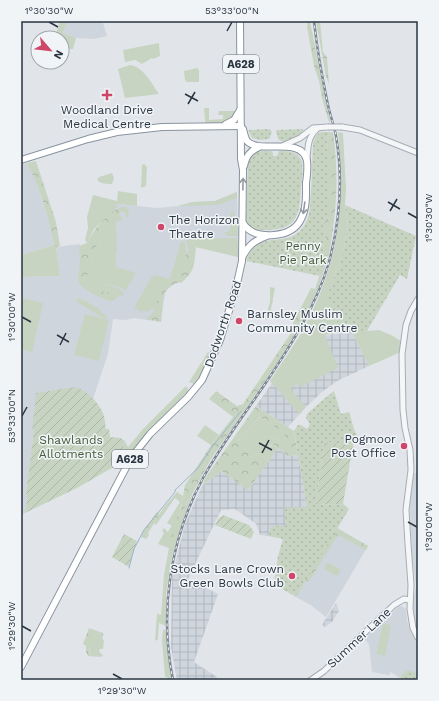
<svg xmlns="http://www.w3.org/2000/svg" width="439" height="701" viewBox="0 0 439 701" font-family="'Work Sans',sans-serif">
  <defs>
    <pattern id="industrial-grid" width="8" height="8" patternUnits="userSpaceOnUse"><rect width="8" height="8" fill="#cfd5dc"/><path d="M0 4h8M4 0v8" fill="none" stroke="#b2b7be"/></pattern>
    <pattern id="forest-crowns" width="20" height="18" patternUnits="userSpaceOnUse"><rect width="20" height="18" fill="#c8d4c2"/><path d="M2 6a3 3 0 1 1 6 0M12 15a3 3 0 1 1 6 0" fill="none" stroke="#acb7a8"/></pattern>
    <pattern id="park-dots" width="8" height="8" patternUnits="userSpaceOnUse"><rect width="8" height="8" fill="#c8d4c2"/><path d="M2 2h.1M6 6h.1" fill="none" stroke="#acb7a8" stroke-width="1.8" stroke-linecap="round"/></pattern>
    <pattern id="garden-furrows" width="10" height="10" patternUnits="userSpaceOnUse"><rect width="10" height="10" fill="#c8d4c2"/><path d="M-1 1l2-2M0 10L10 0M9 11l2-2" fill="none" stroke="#acb7a8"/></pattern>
  </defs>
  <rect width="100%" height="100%" fill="#e1e5ea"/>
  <!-- built -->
  <g fill="#cfd5dc">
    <polygon points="67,21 99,21 100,23 103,23 107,36 94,39 76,38 63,33"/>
    <polygon points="27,163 33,174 50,222 54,245 21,255 21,165"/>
    <polygon points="237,192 238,257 191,246 187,277 172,285 165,292 161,322 134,318 126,320 113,319 108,354 93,399 81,389 32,430 34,430 26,491 27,499 25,513 21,515 21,277 60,276 56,247 79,244 84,248 118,204 157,208 178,206 193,202 215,201"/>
    <polygon points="414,473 418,474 418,632 414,622 413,603 416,586 412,558 410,511 410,494"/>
    <polygon points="337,528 368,546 326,617 312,606 296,597"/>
    <polygon points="399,606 402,606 406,609 407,620 410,630 418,646 418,674 413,671 405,671 400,678 391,672 389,675 372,672 369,644 364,639"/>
  </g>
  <!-- industrial -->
  <g fill="url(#industrial-grid)">
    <polygon points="351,330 369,366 339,380 323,391 306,407 288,427 256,406 272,383 270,381 296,342"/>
    <polygon points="278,448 288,456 298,455 307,507 286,526 271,526 268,536 260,535 256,524 235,509 221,510 188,579 218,594 194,662 217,677 216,680 177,680 171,647 172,576 185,524 202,486 221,471 248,490"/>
    <polygon points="336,603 339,611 332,622 325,627 322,625"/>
  </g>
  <!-- grass -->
  <g fill="#c8d4c2">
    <polygon points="60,21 67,21 63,33 76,38 73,49 67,49 62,46 62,38 51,38 56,34"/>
    <polygon points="159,43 160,56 153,59 152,58 142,64 135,60 125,62 123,50"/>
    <path d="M130 65C144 67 152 84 159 94L125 98 118 69Z"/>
    <polygon points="197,68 199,70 199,82 187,82 185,80 184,71"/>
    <path d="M204 108H209V120L223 119V115H218L219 111H237C231 124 219 123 206 123L205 121Z"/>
    <path d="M338 132 343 133 346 189 345 205 348 226 341 261 328 293 342 321 367 331 379 330 391 335 401 341V352L369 366 351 330 325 335 338 368 301 387 297 384 291 389 306 407 299 414 270 381C284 360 299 339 310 316 341 252 344 202 338 132Z"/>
    <polygon points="144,164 147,167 146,186 141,188 142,165"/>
    <path d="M112 173 114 178 112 184C107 184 100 184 97 180L99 177Z"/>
    <polygon points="118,191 137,194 137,206 118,204 116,208 94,229 87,243 85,240 88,228 87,217 93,195 117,201"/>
    <polygon points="237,192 237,198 218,205 178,206 193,202 215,201"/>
    <path d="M231 211H233C237 216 238 228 238 236H227L224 232H228L230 228Z"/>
    <polygon points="116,226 117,251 116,252 116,267 136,273 125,291 122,288 98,282 117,288 124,292 123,295 119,296 118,293 112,294 92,288 87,277 93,250 99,243 103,233 108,229"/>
    <path d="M237 238 238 241V257L196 247C194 266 195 271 181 283L178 282 187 277 191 253H189L186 239Z"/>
    <path d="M185 241 186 252 185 272C176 276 168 280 162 289 157 298 157 307 147 312L143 310 142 312 134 308 152 276 154 277 155 275 170 279 181 242Z"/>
    <polygon points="54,245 56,247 60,276 21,277 21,255"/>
    <polygon points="329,255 317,292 315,289 326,256"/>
    <polygon points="21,298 43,303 32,352 21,349"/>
    <polygon points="79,298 99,308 101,312 107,316 105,319 77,302 77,299"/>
    <polygon points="85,314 109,320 99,361 74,355"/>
    <polygon points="208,352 211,353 203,372 194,384 189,382"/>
    <polygon points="186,386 189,391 149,431 124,461 123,440 124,440 128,447 143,429"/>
    <polygon points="260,417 287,434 280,441 270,437 269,447 273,444 278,448 269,461 236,442"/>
    <polygon points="205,425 219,435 211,445 197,436"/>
    <polygon points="194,491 182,523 171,561 166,595 166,626 159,623 158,639 155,641 157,614 161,615 164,575 169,548 158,544 164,533 162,531 164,528 168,532 166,535 181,515"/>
    <polygon points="177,492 183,496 180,512 172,526 167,523 180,502 175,498 156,525 154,523 164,507"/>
    <polygon points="327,562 341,570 337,576 324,569"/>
    <polygon points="383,624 391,625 385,656 376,654"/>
    <polygon points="166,629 168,655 172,680 168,680 167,677 165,677 162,640 163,630"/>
    <polygon points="97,633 102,635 104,634 102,638 104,641 103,649 100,649 99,651 103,656 100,657 96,655 91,655 89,652 90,646"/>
  </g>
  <!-- forest -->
  <g fill="url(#forest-crowns)">
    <polygon points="308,21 310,21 330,121 329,123 322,98 319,81 314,66 307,27"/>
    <polygon points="316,21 320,21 323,52 327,57 329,84 326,77"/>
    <path d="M331 132H333C339 177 337 210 329 255L326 256 323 254 328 196V149L326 138Z"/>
    <path d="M36 161 56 222 60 246 56 247 54 245C49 217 40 189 27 163Z"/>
    <path d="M123 207H126L129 210 128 218H127L125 213 121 211 119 215 122 218 121 221H116V226L108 229 103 233 99 243 93 251 87 277 92 288 112 294 118 293 119 296 114 300 109 301 93 294 81 286 78 280 80 263 79 246 87 243C94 230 108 210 123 207Z"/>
    <path d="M186 252 191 253C194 260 193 271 187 277 182 283 171 283 166 291 162 297 162 314 161 322L146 319 154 311 153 309 162 289 170 279 185 272Z"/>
    <polygon points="270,287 275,288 271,309 273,316 269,316 268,320 265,319 270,302"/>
    <polygon points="311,288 315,289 317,292 299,329 288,348 211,459 181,515 170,544 166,542 166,535 180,512 185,485 211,445 233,417 209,399 216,391 237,406 243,404 295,327 293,323"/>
    <polygon points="256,406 294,431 298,455 288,456 273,444 264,448 265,441 270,437 280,441 286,434 260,417 237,441 269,461 248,490 221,471 202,486 205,478"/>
    <polygon points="157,512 160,514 148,533 149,535 146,539 141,537 143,531"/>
    <polygon points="337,528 368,546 366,550 338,535 310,580 304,583"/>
    <polygon points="89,628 103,633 103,635 97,633 89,650 89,652 91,655 96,655 100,657 88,656 86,652 86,646 83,644"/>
  </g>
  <!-- park -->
  <g fill="url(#park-dots)">
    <polygon points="270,129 271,130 272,133 271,133 270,138 269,139 260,140 252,138 248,130"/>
    <path d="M304 129C301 137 291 140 283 142L278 139 277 133H276V130Z"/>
    <path d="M320 132H331L326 138C334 174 326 217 323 254L326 256 320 276 246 261C258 224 292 255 307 220 311 211 310 201 311 192 312 176 312 159 313 143L316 136Z"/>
    <path d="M262 151H271L273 153V156H277L279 151C289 151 298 151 302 162 303 170 302 179 301 187 300 213 298 230 267 230 257 230 251 230 246 221L248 161 255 153Z"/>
    <polygon points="345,205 416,236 407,279 400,275 367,331 350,329 343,321 337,322 330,304 328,293 341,261 348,226"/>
    <polygon points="334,391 341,414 349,412 355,432 357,434 353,445 324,442 316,505 343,504 349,509 296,597 274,584 278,556 283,539 268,536 271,526 286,526 284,508 307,507 294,431 298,425 301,425 307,429 310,424 306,418 307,414 324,399"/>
    <polygon points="405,671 413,671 418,674 418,678 415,680 402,680 400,678"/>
  </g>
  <!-- garden -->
  <g fill="url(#garden-furrows)">
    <path d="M75 387C87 390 98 402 103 413 105 418 105 424 106 429H109L110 437 121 438 123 440 124 461 77 488 25 513 27 499 26 491 34 430H32L36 393Z"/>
    <polygon points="324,442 353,445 343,504 316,505"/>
    <polygon points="223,515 249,525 254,532 251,539 215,525 218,519"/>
    <polygon points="124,534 137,541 129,567 112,557"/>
  </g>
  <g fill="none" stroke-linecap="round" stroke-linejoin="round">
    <!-- stream -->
    <polyline stroke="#9cb7c9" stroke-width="1" points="129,568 134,549 144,530 175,492 175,490 198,468 212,447 241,411"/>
    <defs>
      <g id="tertiary">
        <polyline points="342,127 360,130 418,153"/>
        <polyline points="282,146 300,138 313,128 328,127"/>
        <path d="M307 160C308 148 307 138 317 129"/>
        <polyline points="418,299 411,311 406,325 402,354 403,410 405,428 410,450 411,470 406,510 408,544 411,585 410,609 413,628 418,638"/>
        <polyline points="311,680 324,671 394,605 404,599 409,600"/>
      </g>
      <g id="trunk">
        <polyline points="226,124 234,120 240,110"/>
        <polyline points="21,160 88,139 117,132 162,127 241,126"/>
        <path d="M244 166C246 156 250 151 259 147"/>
        <path d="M242 222C250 234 260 236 274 235 285 234 296 230 301 219 307 208 306 194 306 183 307 176 308 168 307 161 302 135 260 155 247 141 245 138 244 133 243 129"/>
        <path d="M242 258C248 245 254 241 267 236"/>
        <polyline points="21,667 131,458 150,434 188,397 202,380 220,340 236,288 242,261 243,170 241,159 240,21"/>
      </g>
    </defs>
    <!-- tertiary casing -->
    <use href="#tertiary" stroke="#a6adb4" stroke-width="7"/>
    <!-- trunk casing -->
    <use href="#trunk" stroke="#8994a0" stroke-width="8"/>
    <!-- tertiary -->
    <use href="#tertiary" stroke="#f4f6f8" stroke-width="5"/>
    <!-- trunk -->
    <use href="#trunk" stroke="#fff" stroke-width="6"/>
    <defs>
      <path id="rail" d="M173 680C159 611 170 540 203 478 221 445 244 415 265 384 291 345 316 307 329 262 340 221 343 177 336 136 334 125 330 115 328 105 322 77 317 49 314 21"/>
    </defs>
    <!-- rail casing -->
    <use href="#rail" stroke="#7b8693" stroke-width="2.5"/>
    <!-- rail -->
    <use href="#rail" stroke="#f1f4f7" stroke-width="1" stroke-dasharray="3" stroke-linecap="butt"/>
    <defs>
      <polyline id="tertiary-bridge" points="328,127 342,127"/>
    </defs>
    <!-- tertiary-bridge casing -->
    <use href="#tertiary-bridge" stroke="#a6adb4" stroke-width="7" stroke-linecap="butt"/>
    <!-- tertiary-bridge -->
    <use href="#tertiary-bridge" stroke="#f4f6f8" stroke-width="5"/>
  </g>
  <!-- one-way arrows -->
  <defs><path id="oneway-shaft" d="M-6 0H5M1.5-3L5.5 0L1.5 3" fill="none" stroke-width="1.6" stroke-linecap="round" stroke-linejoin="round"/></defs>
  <g stroke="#949aa0">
    <use href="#oneway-shaft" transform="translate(243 184) rotate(-89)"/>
    <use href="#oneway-shaft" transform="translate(304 208) rotate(98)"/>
  </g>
  <!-- ticks -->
  <path fill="none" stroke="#293541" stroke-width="1.5" d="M49 22 58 27M227 31 232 22M185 94 198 101M188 104 195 92M388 202 400 209M390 211 397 199M408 213 417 218M22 317 31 322M57 335 69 342M60 345 66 333M22 416 27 407M259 443 272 450M262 453 269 440M408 522 417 527M22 626 31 631M113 674 122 679"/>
  <!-- markers -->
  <g fill="#ce4769" stroke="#f1f4f7" stroke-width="1.5">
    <path d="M105 89h4v4h4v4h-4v4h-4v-4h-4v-4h4z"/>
    <circle cx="161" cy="227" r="4"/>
    <circle cx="239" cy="321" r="4"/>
    <circle cx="404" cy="446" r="4"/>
    <circle cx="292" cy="576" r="4"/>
  </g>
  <g text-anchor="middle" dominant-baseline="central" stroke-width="3" stroke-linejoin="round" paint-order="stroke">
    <!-- shield labels -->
    <g fill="#f1f4f7" stroke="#656e78" stroke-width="1">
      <rect x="223" y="55" width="36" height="18" rx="3"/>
      <rect x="112" y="450" width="36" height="18" rx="3"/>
    </g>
    <g font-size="11" font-weight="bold" fill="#293541">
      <text x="241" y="64">A628</text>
      <text x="130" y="459">A628</text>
    </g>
    <!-- poi labels -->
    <g font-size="12" fill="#293541" stroke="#f1f4f7" text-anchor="start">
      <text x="107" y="110" text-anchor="middle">Woodland Drive<tspan x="107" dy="14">Medical Centre</tspan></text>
      <text x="169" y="220">The Horizon<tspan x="169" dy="14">Theatre</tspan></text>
      <text x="247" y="314">Barnsley Muslim<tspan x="247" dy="14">Community Centre</tspan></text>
      <text x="396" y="439" text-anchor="end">Pogmoor<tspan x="396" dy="14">Post Office</tspan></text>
      <text x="284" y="569" text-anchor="end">Stocks Lane Crown<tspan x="284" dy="14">Green Bowls Club</tspan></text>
    </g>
    <!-- park labels -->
    <g font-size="12" fill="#425d37" stroke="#f1f4f7">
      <text x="303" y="246">Penny<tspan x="303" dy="14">Pie Park</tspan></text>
      <text x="71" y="440">Shawlands<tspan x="71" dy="14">Allotments</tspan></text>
    </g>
    <!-- street labels -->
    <g font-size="12" fill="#293541" stroke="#f1f4f7">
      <text transform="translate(223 324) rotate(-71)">Dodworth Road</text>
      <text transform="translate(359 638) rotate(-43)">Summer Lane</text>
    </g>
  </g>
  <!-- border -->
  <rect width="439" height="701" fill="none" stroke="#f1f4f7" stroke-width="44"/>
  <!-- north arrow -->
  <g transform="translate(50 50) rotate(118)"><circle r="19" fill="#f1f4f7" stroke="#a1a8ae"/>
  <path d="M0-3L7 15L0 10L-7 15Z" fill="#ce4769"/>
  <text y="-6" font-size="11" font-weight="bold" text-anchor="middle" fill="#293541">N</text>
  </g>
  <rect x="22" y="22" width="395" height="657" fill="none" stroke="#293541" stroke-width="1.5"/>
  <g font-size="10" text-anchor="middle" fill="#293541">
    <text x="49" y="14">1°30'30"W</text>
    <text x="232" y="14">53°33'00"N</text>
    <text transform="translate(428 218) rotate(-90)" y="4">1°30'30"W</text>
    <text transform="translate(11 317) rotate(-90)" y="4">1°30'00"W</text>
    <text transform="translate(11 416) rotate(-90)" y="4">53°33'00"N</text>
    <text transform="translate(428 527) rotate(-90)" y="4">1°30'00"W</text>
    <text transform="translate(11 626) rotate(-90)" y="4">1°29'30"W</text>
    <text x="122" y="694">1°29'30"W</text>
  </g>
</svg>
